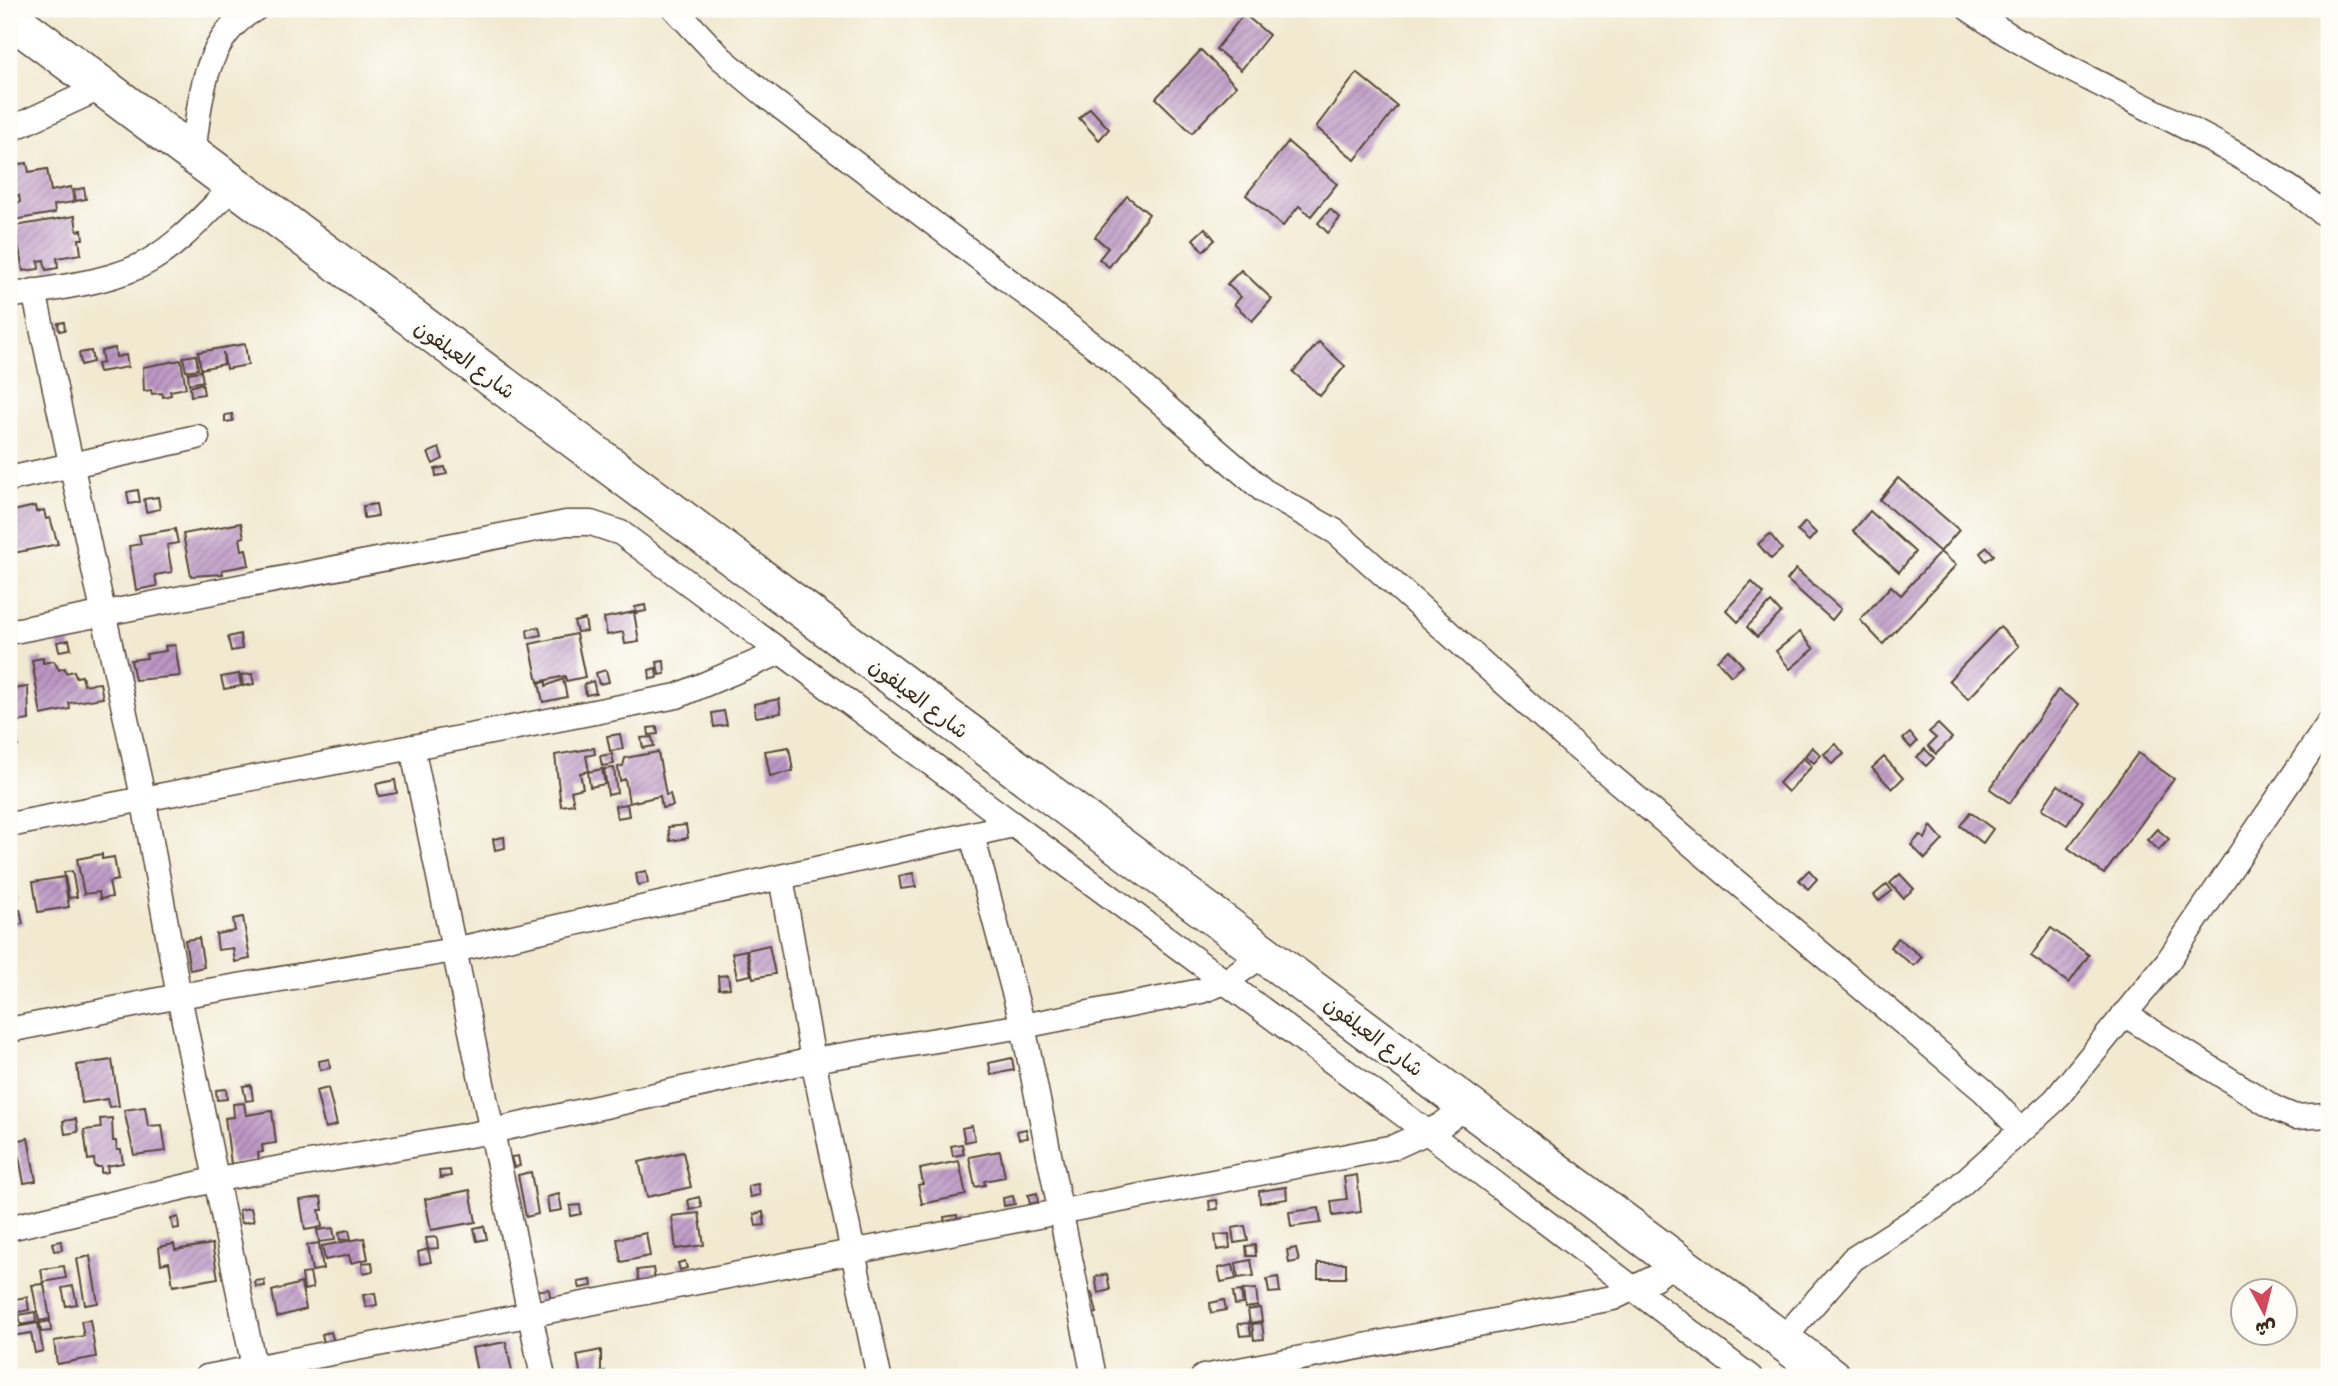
<svg xmlns="http://www.w3.org/2000/svg" width="2338" height="1386" viewBox="0 0 2338 1386" font-family="Delius,'Playpen Sans Arabic',sans-serif">
  <defs>
    <pattern id="building-hatch" width="6" height="6" patternUnits="userSpaceOnUse" patternTransform="scale(1.75)"><rect width="6" height="6" fill="#bc97c4"/><path d="M-1 1l2-2M0 6l6-6M5 7l2-2" fill="none" stroke="#9a7b9f"/></pattern>
  </defs>
  <rect width="100%" height="100%" fill="#fdfcf7"/>
  <filter id="ink" filterUnits="userSpaceOnUse"><feTurbulence type="fractalNoise" baseFrequency=".0143" numOctaves="2"/><feDisplacementMap in="SourceGraphic" scale="14" xChannelSelector="R" yChannelSelector="G"/><feConvolveMatrix kernelMatrix="1 2 1 2 8 2 1 2 1" color-interpolation-filters="sRGB"/></filter>
  <filter id="wash" filterUnits="userSpaceOnUse"><feTurbulence type="fractalNoise" baseFrequency=".00686" numOctaves="4" result="noise"/><feDisplacementMap in="SourceGraphic" scale="28" xChannelSelector="R" yChannelSelector="G"/><feGaussianBlur stdDeviation="1.57" result="paint"/><feColorMatrix in="noise" values="0 0 0 0 0 0 0 0 0 0 0 0 0 0 0 0 0 1.4 0 .05"/><feComposite in="paint" operator="in"/></filter>
  <g filter="url(#wash)">
    <rect width="100%" height="100%" fill="#f1e9d0"/>
    <g id="blocks">
      <!-- building -->
      <g fill="url(#building-hatch)">
        <polygon points="1244,14 1269,35 1241,70 1216,49"/>
        <polygon points="1201,50 1236,86 1192,133 1156,98"/>
        <polygon points="1357,73 1397,106 1355,160 1316,127"/>
        <polygon points="1090,108 1109,129 1099,140 1079,118"/>
        <polygon points="1288,142 1337,184 1311,216 1299,206 1283,226 1246,195"/>
        <polygon points="27,163 29,172 47,169 51,191 71,187 74,202 54,205 55,213 13,220 10,204 20,202 19,195 9,197 9,176 15,174 14,165"/>
        <polygon points="84,188 86,199 76,201 74,190"/>
        <polygon points="1127,196 1149,214 1109,267 1099,259 1108,248 1095,237"/>
        <polygon points="1330,209 1340,218 1328,233 1318,223"/>
        <polygon points="75,216 77,231 82,230 83,239 79,239 81,254 57,258 58,268 46,270 44,260 38,261 39,269 23,271 15,226"/>
        <polygon points="1205,228 1215,240 1203,251 1193,239"/>
        <polygon points="1241,270 1272,299 1252,321 1234,304 1241,297 1227,284"/>
        <polygon points="64,322 65,330 59,331 58,323"/>
        <polygon points="1319,342 1345,366 1320,396 1293,372"/>
        <polygon points="245,344 248,365 226,369 223,352 224,364 201,369 198,352"/>
        <polygon points="115,348 116,357 126,355 128,367 99,372 97,364 103,363 101,351"/>
        <polygon points="91,351 93,362 81,365 79,353"/>
        <polygon points="196,355 198,369 186,371 183,357"/>
        <polygon points="181,360 186,388 170,391 171,395 163,397 162,393 152,394 151,390 144,391 143,367"/>
        <polygon points="201,371 203,381 189,384 188,373"/>
        <polygon points="202,383 204,394 191,396 190,387"/>
        <polygon points="232,414 233,421 225,422 225,415"/>
        <polygon points="439,448 443,459 433,464 428,453"/>
        <polygon points="445,467 447,474 436,476 435,469"/>
        <polygon points="1898,478 1959,530 1940,552 1880,500"/>
        <polygon points="138,490 140,502 129,504 127,492"/>
        <polygon points="158,497 160,509 146,512 144,499"/>
        <polygon points="376,504 378,516 364,518 363,506"/>
        <polygon points="35,506 36,512 44,510 46,519 50,518 58,544 9,554 9,512"/>
        <polygon points="1870,511 1915,552 1899,572 1853,531"/>
        <polygon points="1805,522 1816,533 1809,541 1797,531"/>
        <polygon points="241,523 244,537 240,538 242,550 246,549 249,565 222,570 223,574 191,576 183,534"/>
        <polygon points="175,529 178,543 167,545 172,572 155,575 157,586 136,590 129,546 141,544 139,535"/>
        <polygon points="1770,534 1782,549 1771,559 1758,544"/>
        <polygon points="1987,547 1994,555 1986,561 1980,553"/>
        <polygon points="1940,552 1956,565 1883,644 1860,620 1891,586 1901,595"/>
        <polygon points="1796,569 1841,609 1832,620 1787,580"/>
        <polygon points="1752,582 1764,594 1738,622 1726,610"/>
        <polygon points="1771,602 1781,613 1757,637 1747,627"/>
        <polygon points="645,605 646,611 636,613 635,607"/>
        <polygon points="634,612 639,642 625,644 623,632 607,635 604,618"/>
        <polygon points="585,619 587,631 577,632 574,622"/>
        <polygon points="539,627 541,635 528,638 527,630"/>
        <polygon points="2000,627 2019,646 1968,699 1949,680"/>
        <polygon points="1800,632 1814,649 1790,669 1776,651"/>
        <polygon points="240,634 242,649 231,651 228,637"/>
        <polygon points="576,634 585,677 566,681 565,676 538,682 530,644"/>
        <polygon points="69,640 71,649 59,651 57,642"/>
        <polygon points="175,645 180,676 135,680 131,660 147,658 146,654 166,651 165,646"/>
        <polygon points="1729,650 1743,666 1731,676 1717,660"/>
        <polygon points="43,658 43,663 54,661 59,670 65,668 66,673 74,671 76,677 82,676 84,685 100,683 103,698 69,703 70,709 41,715 32,660"/>
        <polygon points="664,661 665,674 659,675 657,662"/>
        <polygon points="656,668 657,678 650,679 649,670"/>
        <polygon points="606,670 609,682 599,684 596,673"/>
        <polygon points="239,674 241,686 224,689 221,677"/>
        <polygon points="252,674 254,684 243,686 241,675"/>
        <polygon points="563,679 567,697 543,702 539,683 546,682 546,686"/>
        <polygon points="593,681 596,693 586,695 584,684"/>
        <polygon points="28,687 29,720 9,723 9,694 13,693 13,689"/>
        <polygon points="2058,690 2079,704 2010,803 1990,789"/>
        <polygon points="779,699 781,713 756,717 754,704"/>
        <polygon points="724,711 727,725 714,727 712,713"/>
        <polygon points="1938,724 1952,738 1936,754 1928,746 1936,738 1929,732"/>
        <polygon points="657,727 658,734 649,735 648,728"/>
        <polygon points="16,732 18,746 9,747 9,733"/>
        <polygon points="1910,733 1917,742 1911,748 1903,739"/>
        <polygon points="620,734 623,749 610,751 607,736"/>
        <polygon points="652,737 654,746 643,748 641,738"/>
        <polygon points="1836,744 1844,754 1832,764 1824,754"/>
        <polygon points="789,747 793,771 770,776 765,751"/>
        <polygon points="1812,747 1821,755 1814,763 1805,756"/>
        <polygon points="594,748 595,754 586,756 589,771 580,773 583,788 571,791 574,804 561,806 555,755"/>
        <polygon points="1925,749 1934,758 1926,766 1917,757"/>
        <polygon points="658,752 666,795 670,794 673,806 662,808 660,796 629,803 625,779 620,781 618,767 623,766 625,758"/>
        <polygon points="2138,753 2174,779 2104,874 2068,848"/>
        <polygon points="612,754 614,764 602,766 600,756"/>
        <polygon points="1884,757 1903,778 1892,789 1872,768"/>
        <polygon points="1803,758 1812,766 1788,792 1779,783"/>
        <polygon points="614,768 617,793 608,795 604,769"/>
        <polygon points="602,769 605,784 590,787 588,772"/>
        <polygon points="395,780 397,793 379,796 376,784"/>
        <polygon points="2058,785 2083,801 2067,825 2042,809"/>
        <polygon points="627,804 629,816 617,818 615,806"/>
        <polygon points="1970,812 1993,829 1983,843 1960,826"/>
        <polygon points="686,825 688,838 670,841 668,827"/>
        <polygon points="1931,826 1943,840 1925,859 1911,845 1920,835 1925,839"/>
        <polygon points="2157,829 2169,839 2159,850 2147,840"/>
        <polygon points="504,837 505,848 495,850 493,839"/>
        <polygon points="102,854 102,859 114,857 118,880 109,882 112,897 100,899 99,892 84,894 77,859"/>
        <polygon points="1809,870 1817,879 1808,889 1799,880"/>
        <polygon points="72,871 77,897 69,898 64,872"/>
        <polygon points="646,871 648,883 638,885 636,873"/>
        <polygon points="913,873 916,887 901,889 899,876"/>
        <polygon points="1900,874 1914,889 1903,898 1890,883"/>
        <polygon points="64,877 69,907 38,912 33,882"/>
        <polygon points="14,882 17,901 9,903 9,883"/>
        <polygon points="1887,884 1892,891 1879,901 1874,895"/>
        <polygon points="20,910 23,924 9,927 9,912"/>
        <polygon points="243,917 250,959 235,962 233,948 218,950 216,934 235,931 233,919"/>
        <polygon points="2051,928 2089,955 2069,983 2031,956"/>
        <polygon points="199,938 204,967 190,970 185,940"/>
        <polygon points="1898,938 1922,957 1914,966 1890,947"/>
        <polygon points="769,945 775,974 753,978 747,950"/>
        <polygon points="746,950 751,975 737,978 732,953"/>
        <polygon points="728,975 730,988 719,989 718,976"/>
        <polygon points="1012,1058 1014,1070 991,1075 989,1063"/>
        <polygon points="329,1059 330,1068 320,1070 319,1061"/>
        <polygon points="112,1060 119,1106 109,1107 107,1099 82,1103 77,1065"/>
        <polygon points="251,1085 253,1100 246,1101 243,1086"/>
        <polygon points="328,1088 337,1125 325,1128 316,1091"/>
        <polygon points="226,1089 227,1099 217,1100 216,1090"/>
        <polygon points="244,1103 246,1115 272,1111 276,1143 262,1145 263,1152 258,1153 259,1160 231,1164 225,1118 234,1117 233,1104"/>
        <polygon points="145,1107 148,1126 162,1125 166,1151 134,1155 124,1110"/>
        <polygon points="112,1118 113,1141 116,1141 117,1150 121,1150 123,1163 107,1166 108,1172 101,1173 101,1167 95,1167 94,1159 88,1160 84,1130 101,1128 100,1119"/>
        <polygon points="76,1119 78,1132 65,1134 63,1121"/>
        <polygon points="972,1126 975,1140 965,1142 962,1128"/>
        <polygon points="1026,1129 1028,1138 1019,1139 1017,1131"/>
        <polygon points="28,1138 36,1181 24,1183 16,1141"/>
        <polygon points="962,1144 964,1154 953,1156 951,1146"/>
        <polygon points="1000,1151 1005,1177 984,1181 985,1185 975,1187 969,1157"/>
        <polygon points="683,1152 691,1187 647,1197 639,1162"/>
        <polygon points="518,1156 520,1166 514,1167 511,1157"/>
        <polygon points="959,1161 966,1195 922,1204 918,1185 923,1184 920,1169"/>
        <polygon points="450,1170 451,1176 440,1178 439,1171"/>
        <polygon points="531,1172 538,1214 526,1217 518,1175"/>
        <polygon points="1357,1175 1361,1212 1333,1216 1331,1201 1347,1199 1344,1177"/>
        <polygon points="758,1184 760,1195 750,1197 748,1186"/>
        <polygon points="1286,1187 1287,1199 1260,1203 1259,1191"/>
        <polygon points="470,1190 476,1222 431,1230 425,1199"/>
        <polygon points="1037,1193 1038,1202 1030,1204 1028,1195"/>
        <polygon points="559,1194 562,1210 549,1212 547,1197"/>
        <polygon points="1013,1196 1015,1204 1004,1206 1003,1198"/>
        <polygon points="321,1197 323,1210 319,1210 322,1227 305,1230 300,1200"/>
        <polygon points="699,1197 702,1207 690,1210 688,1200"/>
        <polygon points="1217,1200 1218,1209 1210,1210 1209,1201"/>
        <polygon points="580,1205 581,1214 571,1216 570,1206"/>
        <polygon points="251,1208 254,1221 241,1223 239,1210"/>
        <polygon points="1319,1208 1321,1223 1291,1227 1289,1212"/>
        <polygon points="763,1212 765,1225 756,1226 754,1214"/>
        <polygon points="699,1213 704,1245 676,1249 672,1216"/>
        <polygon points="957,1215 958,1221 945,1224 944,1217"/>
        <polygon points="178,1217 179,1228 173,1229 171,1219"/>
        <polygon points="484,1226 487,1239 477,1241 474,1228"/>
        <polygon points="1245,1226 1248,1241 1234,1243 1232,1228"/>
        <polygon points="333,1228 335,1240 319,1242 317,1230"/>
        <polygon points="349,1230 351,1239 340,1240 339,1232"/>
        <polygon points="646,1233 650,1256 621,1262 617,1239"/>
        <polygon points="1229,1234 1230,1248 1217,1250 1215,1235"/>
        <polygon points="437,1237 438,1248 428,1249 426,1238"/>
        <polygon points="364,1238 368,1259 351,1263 349,1255 325,1260 322,1246"/>
        <polygon points="61,1241 62,1250 54,1251 52,1243"/>
        <polygon points="319,1243 323,1269 312,1271 307,1245"/>
        <polygon points="174,1244 175,1250 212,1244 218,1278 173,1286 169,1262 161,1264 159,1247"/>
        <polygon points="1255,1245 1256,1256 1247,1256 1246,1246"/>
        <polygon points="1296,1248 1299,1261 1289,1263 1287,1250"/>
        <polygon points="428,1249 431,1262 420,1264 418,1252"/>
        <polygon points="90,1256 98,1303 85,1305 77,1259"/>
        <polygon points="1251,1260 1254,1276 1238,1278 1236,1263"/>
        <polygon points="685,1261 687,1268 680,1270 678,1263"/>
        <polygon points="372,1262 373,1271 363,1273 362,1263"/>
        <rect x="1318" y="1263" width="28" height="15"/>
        <polygon points="1233,1265 1236,1279 1221,1282 1218,1268"/>
        <polygon points="64,1266 66,1278 43,1282 41,1269"/>
        <polygon points="653,1268 655,1281 639,1283 637,1270"/>
        <polygon points="310,1273 313,1288 304,1290 302,1274"/>
        <polygon points="1107,1274 1110,1290 1098,1293 1095,1277"/>
        <polygon points="1278,1277 1280,1292 1269,1293 1267,1279"/>
        <polygon points="264,1280 265,1286 256,1287 255,1281"/>
        <polygon points="591,1280 592,1286 580,1288 578,1282"/>
        <polygon points="301,1283 306,1309 277,1317 272,1291"/>
        <polygon points="44,1284 50,1319 39,1321 32,1285"/>
        <polygon points="73,1286 77,1304 66,1306 62,1288"/>
        <polygon points="549,1289 551,1303 537,1305 534,1291"/>
        <polygon points="1256,1289 1258,1306 1245,1308 1243,1290"/>
        <polygon points="1241,1291 1243,1304 1235,1305 1233,1292"/>
        <polygon points="375,1293 377,1305 366,1307 363,1295"/>
        <polygon points="1092,1293 1097,1313 1089,1315 1085,1295"/>
        <polygon points="27,1297 29,1310 9,1314 9,1300"/>
        <polygon points="1224,1300 1226,1310 1211,1313 1210,1303"/>
        <polygon points="1260,1308 1262,1321 1250,1323 1248,1310"/>
        <polygon points="35,1312 36,1322 21,1325 19,1315"/>
        <polygon points="90,1320 96,1357 57,1364 54,1341 84,1336 81,1321"/>
        <polygon points="50,1321 51,1331 41,1332 40,1323"/>
        <polygon points="38,1323 43,1351 35,1353 31,1333 12,1336 11,1328"/>
        <polygon points="1249,1323 1251,1335 1240,1336 1238,1324"/>
        <polygon points="1262,1323 1264,1339 1254,1340 1252,1324"/>
        <polygon points="331,1332 334,1342 324,1343 322,1334"/>
        <polygon points="506,1342 513,1377 478,1377 472,1348"/>
        <polygon points="601,1350 601,1372 605,1371 606,1377 581,1377 577,1355"/>
        <polygon points="50,1371 51,1377 38,1377 37,1373"/>
      </g>
    </g>
  </g>
  <g filter="url(#ink)">
    <use href="#blocks" fill-opacity="0" stroke="#564739" stroke-width="2"/>
    <g fill="none" stroke-linecap="round" stroke-linejoin="round">
      <defs>
        <g id="street">
          <polyline points="675,9 721,58 769,98 1105,354 1264,491 1336,532 1574,745 1984,1091 2021,1130"/>
          <path d="M1969 9C2081 88 2224 129 2329 218"/>
          <polyline points="9,130 102,87"/>
          <path d="M193 155C200 101 203 38 255 9"/>
          <polyline points="34,291 143,797 179,996 256,1377"/>
          <path d="M9 296C51 288 112 283 149 261 181 243 207 212 234 186"/>
          <polyline points="9,479 197,437"/>
          <polyline points="9,632 566,523 591,523 621,533 1427,1132 1750,1377"/>
          <polyline points="412,747 543,1377"/>
          <polyline points="9,825 677,696 781,652"/>
          <polyline points="972,835 1023,1026 1094,1377"/>
          <polyline points="781,877 813,1060 879,1377"/>
          <polyline points="2124,1014 2276,1109 2295,1117 2329,1115"/>
          <polyline points="9,1030 179,996 454,950 1013,825"/>
          <polyline points="9,1228 218,1179 492,1131 813,1060 1023,1026 1201,991 1225,982 1264,954"/>
          <polyline points="1782,1340 1853,1259 1939,1204 2055,1100 2168,961 2329,723"/>
          <polyline points="207,1377 1394,1147 1440,1126 1467,1106"/>
          <polyline points="1203,1377 1613,1298 1656,1277 1676,1262"/>
        </g>
        <polyline id="highway" points="9,17 1831,1377"/>
      </defs>
      <!-- street casing -->
      <use href="#street" stroke="#564739" stroke-width="27"/>
      <!-- highway casing -->
      <use href="#highway" stroke="#564739" stroke-width="41"/>
      <!-- street -->
      <use href="#street" stroke="#fff" stroke-width="24"/>
      <!-- highway -->
      <use href="#highway" stroke="#fff" stroke-width="38"/>
    </g>
  </g>
  <g text-anchor="middle" dominant-baseline="central" stroke-width="6" stroke-linejoin="round" paint-order="stroke">
    <!-- street labels -->
    <g font-size="21" fill="#3b2a1e" stroke="#fdfcf7">
      <text transform="translate(465 359) rotate(36)">شارع العيلفون</text>
      <text transform="translate(919 698) rotate(37)">شارع العيلفون</text>
      <text transform="translate(1374 1036) rotate(37)">شارع العيلفون</text>
    </g>
  </g>
  <!-- margin -->
  <rect width="2338" height="1386" fill="none" stroke="#fdfcf7" stroke-width="35"/>
  <!-- north arrow -->
  <g transform="translate(2264 1312) rotate(173)"><circle r="33" fill="#fdfcf7" stroke="#afa8a0" stroke-width="2"/>
  <path d="M0-5L12 26L0 18L-12 26Z" fill="#d1495b"/>
  <text y="-10" font-size="19" font-weight="bold" text-anchor="middle" fill="#3b2a1e">ش</text>
  </g>
</svg>
